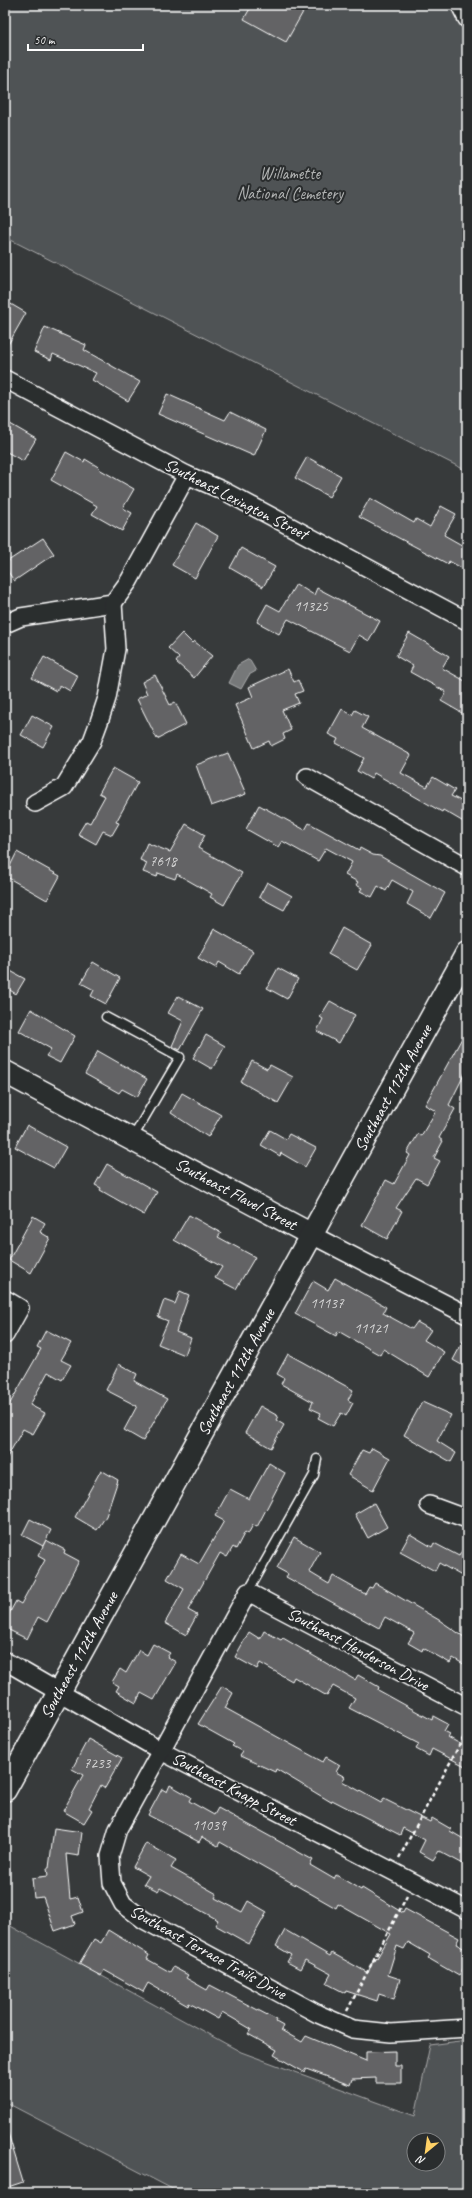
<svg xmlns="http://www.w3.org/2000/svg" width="472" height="2198" viewBox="0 0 472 2198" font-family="Caveat,sans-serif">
  <rect width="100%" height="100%" fill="#373a3b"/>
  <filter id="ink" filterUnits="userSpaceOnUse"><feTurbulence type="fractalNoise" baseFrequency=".025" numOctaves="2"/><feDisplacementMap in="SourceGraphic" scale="8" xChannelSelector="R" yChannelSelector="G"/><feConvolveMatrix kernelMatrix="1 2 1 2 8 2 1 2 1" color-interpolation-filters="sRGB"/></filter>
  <g filter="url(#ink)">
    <!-- green -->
    <g fill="#505354" stroke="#a8a9aa" fill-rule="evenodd">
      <polygon points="5,5 467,5 467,471 5,237"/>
      <path d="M5 1923 241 2052 415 2116 430 2045 467 2040V2193H180L5 2102ZM414 2140H438V2164H414Z"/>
    </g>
    <!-- water -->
    <polygon fill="#767879" stroke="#adaeaf" points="249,659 256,671 249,675 241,689 229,683 238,665"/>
    <!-- building -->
    <g fill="#636465" stroke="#fff">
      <polygon points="252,5 307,5 286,42 244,19"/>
      <polygon points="9,303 26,313 5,350 5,311"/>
      <polygon points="45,327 86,345 84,350 140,382 128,401 92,380 96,373 53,354 51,360 34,352"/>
      <polygon points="167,394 225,420 230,412 266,430 254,456 158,414"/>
      <polygon points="5,421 36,439 23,461 5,451"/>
      <polygon points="66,452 84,462 85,459 100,468 99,469 134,489 123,508 132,513 122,531 92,514 97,506 51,480"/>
      <polygon points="307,457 341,476 329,497 295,478"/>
      <polygon points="370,498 414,523 416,519 430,527 441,506 456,514 444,535 467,548 467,571 449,561 448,564 359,517"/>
      <polygon points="196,523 218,536 195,578 172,565"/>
      <polygon points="43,538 54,554 14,581 5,567 5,563"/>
      <polygon points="241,548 275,567 263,587 230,568"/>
      <polygon points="296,584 314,595 317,588 380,621 369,641 359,635 350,651 288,619 279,634 257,622 267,604 280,611"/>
      <polygon points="182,633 192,643 194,641 212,656 194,678 176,662 179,658 168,648"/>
      <polygon points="409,633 449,656 442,668 467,682 467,716 441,701 446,692 410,672 413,666 396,656"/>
      <polygon points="44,657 78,676 70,691 60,685 56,691 32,678"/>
      <polygon points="288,669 294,682 298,680 303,691 295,694 299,703 282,710 291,730 283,734 285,739 271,746 269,741 254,748 235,705 253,697 249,687"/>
      <polygon points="155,675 170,705 175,702 186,724 157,739 137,699 147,694 142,682"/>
      <polygon points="342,709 352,715 355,710 368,717 362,728 411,755 401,773 427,787 433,777 455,790 451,796 467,804 467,824 443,810 442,812 374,773 371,779 357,771 364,758 336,743 338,739 328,734"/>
      <polygon points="32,715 54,727 43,747 21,735"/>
      <polygon points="228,753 246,794 211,806 196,765"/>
      <polygon points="113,768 138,782 116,822 119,823 112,835 103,831 96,844 78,834 86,821 90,823 105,796 99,793"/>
      <polygon points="259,805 305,830 309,823 359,850 360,848 373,855 380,856 445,893 431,918 407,904 413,892 392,880 386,891 378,886 372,897 360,891 362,888 356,885 358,882 345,875 352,862 326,848 318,861 282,841 278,847 246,829"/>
      <polygon points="186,824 205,835 198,848 242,873 224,905 210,897 212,894 177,874 175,879 158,873 157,877 143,872 147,863 140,860 147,843 170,852"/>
      <polygon points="17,852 60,876 47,900 5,876"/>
      <polygon points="267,882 292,896 284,910 259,897"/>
      <polygon points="342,928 372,945 357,970 328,954"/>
      <polygon points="214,929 253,951 239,974 219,962 216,968 198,958"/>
      <polygon points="93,962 120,978 106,1004 91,996 94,990 81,983"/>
      <polygon points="5,968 25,979 16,994 5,987"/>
      <polygon points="278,968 298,979 287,999 267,988"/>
      <polygon points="178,996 203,1009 180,1050 172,1046 183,1021 168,1013"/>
      <polygon points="330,1001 355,1015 339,1043 317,1031 323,1019 320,1017"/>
      <polygon points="31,1009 75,1036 60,1063 46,1056 51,1049 19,1031"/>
      <polygon points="467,1029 467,1069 449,1105 455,1109 439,1138 443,1141 434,1158 440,1161 427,1184 416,1178 396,1208 402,1211 387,1239 362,1225 386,1180 394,1184 410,1155 407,1153 418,1134 421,1136 436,1111 425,1105"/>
      <polygon points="206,1035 225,1046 212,1069 193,1058"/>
      <polygon points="98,1051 147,1079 137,1097 122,1089 119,1093 85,1074"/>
      <polygon points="252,1061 267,1069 270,1065 293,1077 278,1103 241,1082"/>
      <polygon points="182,1093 221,1115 208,1137 171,1113"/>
      <polygon points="27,1125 66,1147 54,1168 15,1147"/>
      <polygon points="270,1130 286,1139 289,1134 316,1148 305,1167 281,1153 280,1156 261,1145"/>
      <polygon points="107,1164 157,1192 144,1215 100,1190 101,1188 95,1185"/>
      <polygon points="189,1215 221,1233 218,1237 255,1257 236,1289 215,1278 222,1267 174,1240"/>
      <polygon points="33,1216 45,1223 40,1232 50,1238 31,1273 9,1260"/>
      <polygon points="335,1278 386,1307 383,1313 412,1329 417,1322 431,1330 424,1340 444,1352 429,1377 383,1349 380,1355 338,1331 336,1336 295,1314 313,1281 328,1290"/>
      <polygon points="180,1291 189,1295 176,1332 191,1338 185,1355 158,1344 168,1321 158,1317 164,1300 175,1304"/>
      <polygon points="46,1330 71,1343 61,1360 71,1365 62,1380 48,1372 30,1405 45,1413 33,1434 23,1429 5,1461 5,1412 41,1349 37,1347"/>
      <polygon points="467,1334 467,1368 453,1360"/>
      <polygon points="288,1354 353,1390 348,1400 353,1403 346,1416 341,1413 333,1426 318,1418 321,1413 310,1408 313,1402 281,1384 284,1378 277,1374"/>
      <polygon points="119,1364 137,1374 134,1381 167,1399 143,1441 124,1430 137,1406 106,1390"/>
      <polygon points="422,1402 451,1415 437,1441 456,1453 451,1462 404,1435"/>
      <polygon points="260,1406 278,1416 276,1420 284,1425 271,1448 245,1433"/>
      <polygon points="372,1448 390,1458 373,1490 348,1475 362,1450 369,1453"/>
      <polygon points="269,1463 285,1473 257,1527 253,1525 248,1534 245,1532 236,1549 233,1547 227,1557 220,1553 188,1610 197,1615 186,1635 165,1623 184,1589 167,1579 181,1554 199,1564 224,1521 215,1516 230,1489 249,1499"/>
      <polygon points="101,1470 118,1480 106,1516 97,1530 75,1517"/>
      <polygon points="374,1503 387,1527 368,1538 355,1514"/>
      <polygon points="30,1519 51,1530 43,1546 22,1535"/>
      <polygon points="410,1534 432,1547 434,1543 459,1556 467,1542 467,1579 439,1563 435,1571 400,1552"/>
      <polygon points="294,1537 320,1552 309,1572 329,1584 333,1576 365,1594 369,1587 372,1588 375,1583 439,1620 467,1639 467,1666 453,1658 450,1663 423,1648 422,1651 408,1643 414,1633 385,1617 379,1628 286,1577 288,1574 277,1568"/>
      <polygon points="46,1540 65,1550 64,1553 79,1561 47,1622 38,1617 27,1639 5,1628 5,1621 16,1601 21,1604 45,1560 38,1556"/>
      <polygon points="264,1631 281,1640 283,1638 355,1680 358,1675 379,1687 378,1690 432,1720 433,1716 448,1724 444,1731 450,1734 448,1737 467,1748 467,1767 432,1749 429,1756 416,1749 419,1744 349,1708 355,1698 333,1686 327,1696 294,1677 292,1681 260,1663 257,1669 235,1657 249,1632 260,1639"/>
      <polygon points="153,1644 170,1653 167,1657 176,1662 154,1700 141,1693 136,1703 116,1691 119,1686 112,1682 120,1669 126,1673 139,1650 147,1655"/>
      <polygon points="222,1686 233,1693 225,1708 323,1762 326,1757 340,1765 336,1772 345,1777 342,1781 381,1803 384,1799 430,1822 432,1818 451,1829 450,1831 467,1841 467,1866 439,1851 433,1860 419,1852 425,1840 403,1828 400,1835 332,1800 331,1802 276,1769 275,1772 240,1756 243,1752 232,1746 234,1744 198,1724"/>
      <polygon points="88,1739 122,1758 105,1788 101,1785 89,1808 92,1810 84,1823 63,1811 83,1775 72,1769"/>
      <polygon points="170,1785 191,1797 189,1801 214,1815 218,1808 313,1860 310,1865 334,1879 336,1875 361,1890 362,1888 403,1913 405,1909 459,1938 456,1944 467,1950 467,1962 459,1976 428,1958 430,1955 408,1942 404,1949 397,1946 388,1975 400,1979 394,1999 379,1994 377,2001 346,1991 345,1993 326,1983 331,1974 305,1960 300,1969 287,1962 291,1955 276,1946 285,1930 330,1956 332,1953 368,1973 374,1957 377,1958 391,1934 338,1904 336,1908 220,1842 218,1846 202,1837 199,1842 148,1815 162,1789 167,1792"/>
      <polygon points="54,1828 82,1832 79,1856 66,1854 70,1899 78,1897 83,1912 72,1916 75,1924 55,1931 43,1897 34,1898 32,1878 48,1876 47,1868 49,1868"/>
      <polygon points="146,1843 176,1860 171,1868 217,1894 215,1898 242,1912 248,1901 267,1912 249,1944 215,1925 218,1920 160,1888 158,1891 144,1884 149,1876 133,1867"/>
      <polygon points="108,1930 149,1955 147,1959 170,1972 173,1967 188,1975 186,1978 207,1990 210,1985 277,2020 276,2022 283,2026 281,2030 302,2042 306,2036 366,2061 366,2052 395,2051 395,2066 401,2066 401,2083 376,2083 376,2078 352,2079 350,2085 306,2069 304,2072 274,2055 277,2050 248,2034 251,2029 222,2012 218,2019 189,2003 188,2006 148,1983 143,1992 104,1970 101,1976 79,1964 94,1939 101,1943"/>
      <polygon points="8,2133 23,2182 5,2188 5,2134"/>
    </g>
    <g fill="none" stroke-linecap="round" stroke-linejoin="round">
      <defs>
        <g id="lane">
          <polyline points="106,1017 180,1057 132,1139"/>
          <polyline points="248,1592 314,1475 317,1459"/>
        </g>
        <g id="street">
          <polyline points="460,5 467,19"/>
          <polyline points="5,379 187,475 224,491 467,621"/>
          <polyline points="5,624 21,617 113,603 129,581 187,475"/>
          <polyline points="307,777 467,867"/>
          <polyline points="35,803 64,787 92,741 99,722 107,698 116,649 113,603"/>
          <polyline points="312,1235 467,1315"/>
          <polyline points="5,1299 20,1308 5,1335"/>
          <polyline points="429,1505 467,1519"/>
          <polyline points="5,1661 161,1751 467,1910"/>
          <polyline points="467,1707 248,1592 118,1829 110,1856 112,1883 123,1904 144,1920 318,2014 353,2029 391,2033 467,2028"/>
        </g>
        <g id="secondary">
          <polyline points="5,1072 312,1235"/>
          <polyline points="5,1790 467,953"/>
        </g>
      </defs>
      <!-- lane casing -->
      <use href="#lane" stroke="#fff" stroke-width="11"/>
      <!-- street casing -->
      <use href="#street" stroke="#fff" stroke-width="20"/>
      <!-- secondary casing -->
      <use href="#secondary" stroke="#fff" stroke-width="25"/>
      <!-- path -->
      <g stroke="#fff" stroke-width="2.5" stroke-dasharray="4 3" stroke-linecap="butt">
        <polyline points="399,1858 467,1731"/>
        <polyline points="347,2011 407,1896"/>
      </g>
      <!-- lane -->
      <use href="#lane" stroke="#2a2d2e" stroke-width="8"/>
      <!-- street -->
      <use href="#street" stroke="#2a2d2e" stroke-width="17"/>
      <!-- secondary -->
      <use href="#secondary" stroke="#2a2d2e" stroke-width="22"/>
    </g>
  </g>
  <g text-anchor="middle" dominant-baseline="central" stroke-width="4" stroke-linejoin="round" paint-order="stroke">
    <!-- number labels -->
    <g font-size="15" fill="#d8d8d8">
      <text x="311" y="606">11325</text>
      <text x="163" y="861">7618</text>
      <text x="327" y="1303">11137</text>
      <text x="371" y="1328">11121</text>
      <text x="97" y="1763">7233</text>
      <text x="209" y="1825">11039</text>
    </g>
    <!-- park labels -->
    <g font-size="17" fill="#b0b2b2" stroke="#2a2d2e">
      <text x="290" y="173">Willamette<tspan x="290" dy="20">National Cemetery</tspan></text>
    </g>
    <!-- street labels -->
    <g font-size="17" fill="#fff" stroke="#2a2d2e">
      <text transform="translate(236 499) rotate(27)">Southeast Lexington Street</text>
      <text transform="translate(393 1088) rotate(-61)">Southeast 112th Avenue</text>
      <text transform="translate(236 1194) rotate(28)">Southeast Flavel Street</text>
      <text transform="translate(236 1372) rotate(-61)">Southeast 112th Avenue</text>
      <text transform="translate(358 1649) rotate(28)">Southeast Henderson Drive</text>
      <text transform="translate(79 1655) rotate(-61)">Southeast 112th Avenue</text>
      <text transform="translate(234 1789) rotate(28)">Southeast Knapp Street</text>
      <text transform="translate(208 1952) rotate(29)">Southeast Terrace Trails Drive</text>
    </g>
  </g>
  <!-- margin -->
  <rect width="472" height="2198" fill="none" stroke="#2a2d2e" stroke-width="20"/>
  <rect x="10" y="10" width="452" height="2178" fill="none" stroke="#fff" stroke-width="1.5" filter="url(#ink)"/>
  <!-- north arrow -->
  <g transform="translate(426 2152) rotate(209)"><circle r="19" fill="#2a2d2e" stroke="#7f8182"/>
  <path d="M0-3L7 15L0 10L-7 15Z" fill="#ffd166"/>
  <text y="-6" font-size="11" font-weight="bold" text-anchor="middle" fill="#ffffff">N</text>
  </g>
  <!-- scale -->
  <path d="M28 44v6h115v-6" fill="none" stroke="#ffffff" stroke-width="2"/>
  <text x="34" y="44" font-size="12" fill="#ffffff" stroke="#2a2d2e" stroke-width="3" paint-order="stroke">50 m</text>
</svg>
